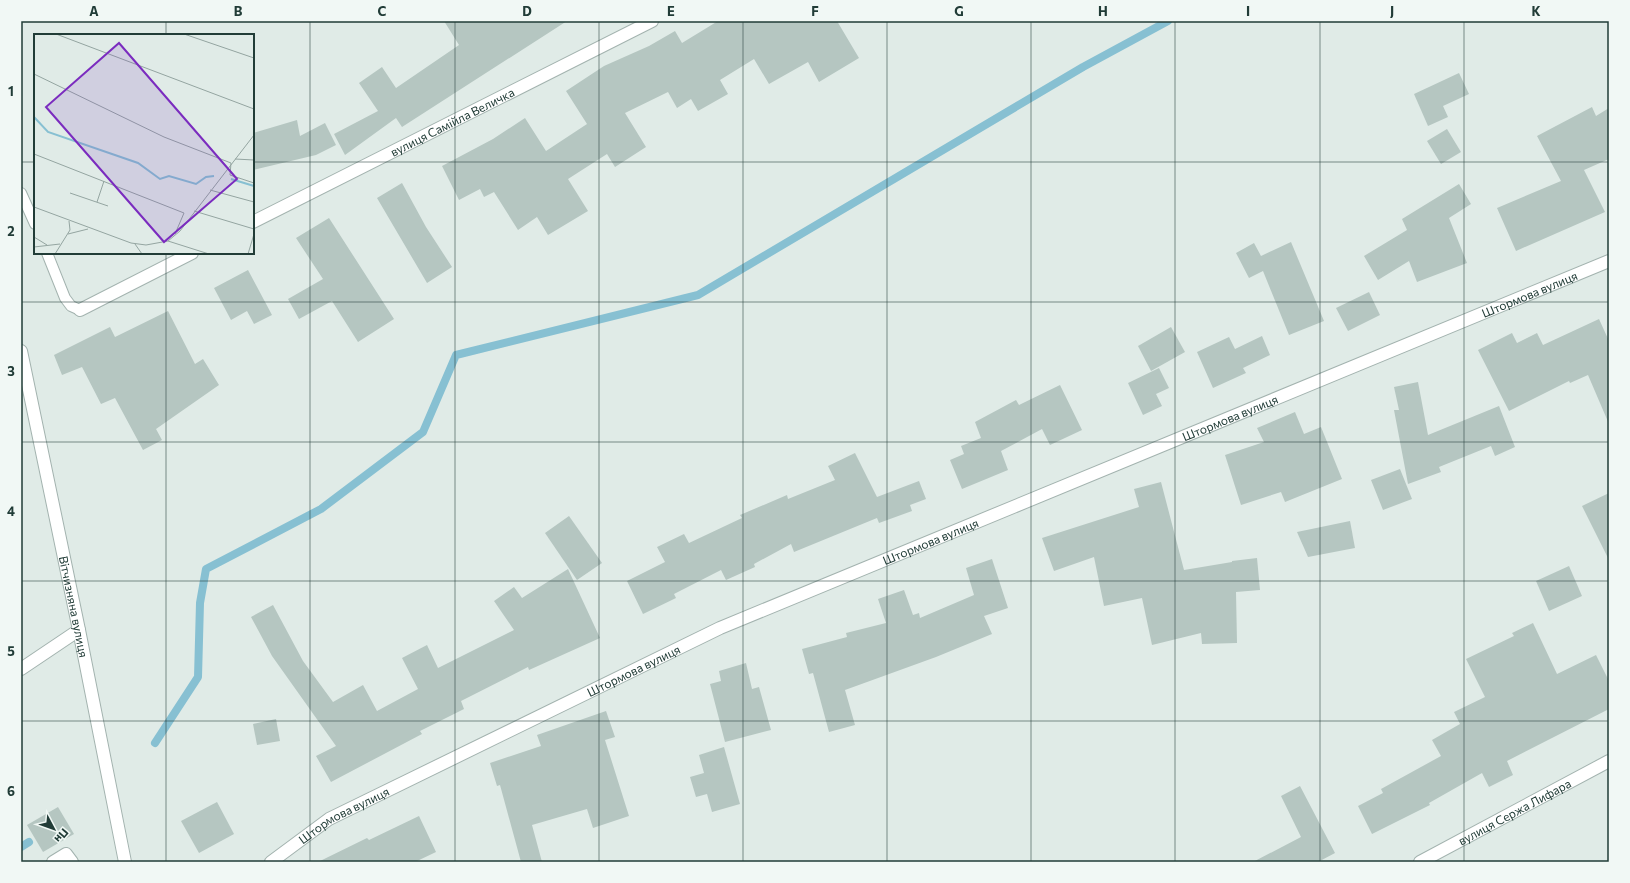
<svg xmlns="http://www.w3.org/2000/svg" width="1630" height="883" viewBox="0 0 1630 883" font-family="Commissioner,sans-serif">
  <rect width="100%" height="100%" fill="#e0ebe7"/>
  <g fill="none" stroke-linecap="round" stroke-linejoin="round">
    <!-- stream -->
    <g stroke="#87c0d2" stroke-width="8">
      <polyline points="155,743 198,677 200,603 206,569 321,509 423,432 456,355 698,295 1083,67 1168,21"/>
      <polyline points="21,847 29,842"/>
    </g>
  </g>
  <!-- building -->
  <g fill="#b5c6c1">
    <polygon points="444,21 567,21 402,127 396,118 345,155 334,134 378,111 359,83 382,67 396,88 459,45"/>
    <polygon points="718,21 837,21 859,58 819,82 808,62 769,84 754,59 720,80 728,94 698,111 691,99 677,108 668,92 625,113 646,147 615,167 607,154 568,179 588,211 548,235 537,217 518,230 494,192 484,197 480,189 459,200 442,166 493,139 525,118 546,151 587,124 566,91 604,66 649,46 675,31 682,43"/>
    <polygon points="1459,73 1469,94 1443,106 1448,117 1428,126 1414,94"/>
    <polygon points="1592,107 1596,116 1609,108 1609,159 1584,170 1605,212 1516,251 1497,208 1561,181 1537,136"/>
    <polygon points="297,120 300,136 325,123 336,145 316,155 253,170 253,133"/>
    <polygon points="1447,129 1461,152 1441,164 1427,141"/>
    <polygon points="402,183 426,227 452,267 427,283 377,198"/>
    <polygon points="1459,184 1471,204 1449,218 1467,263 1417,282 1409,261 1378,280 1364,256 1407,230 1402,219"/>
    <polygon points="329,218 394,319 358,342 332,301 299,319 288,299 323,279 296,238"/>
    <polygon points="1291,242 1324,321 1289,335 1263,271 1249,278 1236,253 1254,243 1261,256"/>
    <polygon points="248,270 272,315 254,324 247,311 231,320 214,288"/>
    <polygon points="1369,292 1380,315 1348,331 1336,308"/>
    <polygon points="168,311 195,364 203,359 219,385 156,429 162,440 143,450 115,398 101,404 82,367 62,375 54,355 110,327 115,337"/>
    <polygon points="1599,319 1609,341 1609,424 1588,375 1570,383 1569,381 1509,411 1478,350 1512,333 1517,343 1537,333 1543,345"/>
    <polygon points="1171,327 1185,352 1151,371 1138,346"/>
    <polygon points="1262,336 1270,355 1243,368 1246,373 1213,388 1197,352 1229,337 1235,349"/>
    <polygon points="1159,368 1169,388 1156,394 1162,406 1143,415 1128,383"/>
    <polygon points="1418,382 1428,435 1499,406 1515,447 1495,456 1491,446 1439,467 1441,472 1408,484 1394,410 1399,410 1394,387"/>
    <polygon points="1060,385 1082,430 1050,445 1042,429 1001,451 1008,470 962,489 950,460 964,454 961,446 981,438 975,422 1016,400 1019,405"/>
    <polygon points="1295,412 1304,434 1321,427 1342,479 1285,502 1281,492 1241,505 1225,455 1264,442 1257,428"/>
    <polygon points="855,453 877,497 919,481 926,499 910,505 912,511 879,523 877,518 794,552 791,544 754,564 755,567 726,580 721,570 674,594 676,598 643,614 627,581 665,562 657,547 684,534 689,543 742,518 740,515 787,495 788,499 835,480 828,466"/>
    <polygon points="1400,469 1412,499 1383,510 1371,480"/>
    <polygon points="1161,482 1184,570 1232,562 1232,561 1257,558 1260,590 1236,592 1237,643 1202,644 1201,633 1152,645 1142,598 1104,606 1094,557 1054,571 1042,538 1139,507 1134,489"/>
    <polygon points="1609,493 1609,560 1582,506"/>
    <polygon points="569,516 602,563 577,580 545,533"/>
    <polygon points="1350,521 1355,548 1308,557 1297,532"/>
    <polygon points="992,559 1008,608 984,616 992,634 936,657 845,690 855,725 829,732 813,673 809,674 802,649 847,637 846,633 886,623 878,599 904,590 913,615 919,613 920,618 974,595 966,568"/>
    <polygon points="1569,566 1582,596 1549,611 1536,581"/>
    <polygon points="568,569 600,638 529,670 528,667 461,701 464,709 420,731 422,734 331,782 316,756 336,746 272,656 251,617 273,605 303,661 333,702 363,685 377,711 418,689 402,658 427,645 438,668 514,630 494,601 514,587 522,598"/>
    <polygon points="1533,623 1557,674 1596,655 1609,681 1609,709 1507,761 1513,775 1489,787 1482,773 1429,803 1430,805 1372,834 1358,806 1383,793 1381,789 1441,756 1432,740 1460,724 1454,712 1485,697 1466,659 1514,636 1512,633"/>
    <polygon points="746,663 752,689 759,687 771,730 725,742 710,684 721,681 719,671"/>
    <polygon points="606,711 615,737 605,740 629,816 593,828 587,809 532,825 542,862 521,862 500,785 497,786 490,763 541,746 537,735"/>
    <polygon points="276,719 280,741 257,745 253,724"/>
    <polygon points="724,747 740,804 712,812 707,794 696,797 690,777 704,773 699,755"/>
    <polygon points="1300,786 1335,853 1318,862 1253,862 1301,837 1281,796"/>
    <polygon points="217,802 234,834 199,853 181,821"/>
    <polygon points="58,807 74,834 43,852 27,825"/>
    <polygon points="419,816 436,852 415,862 318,862 367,838 369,840"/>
  </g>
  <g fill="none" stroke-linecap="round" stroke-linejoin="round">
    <defs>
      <g id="service">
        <polyline points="21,193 35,224"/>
        <polyline points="47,253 65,298 71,306 80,310"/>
      </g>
      <g id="minor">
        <path id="s1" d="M253 222 652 21"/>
        <polyline points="80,310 192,253"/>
        <polyline points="21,669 79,630"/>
        <polyline points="53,862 66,854 72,862"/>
        <path id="s2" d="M271 862 329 819 720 628 1609 261"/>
        <path id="s3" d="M1420 862 1609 761"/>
      </g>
      <g id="tertiary">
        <path id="s4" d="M21 351 79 630 125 862"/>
      </g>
    </defs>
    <!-- service casing -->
    <use href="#service" stroke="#a3b3af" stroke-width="12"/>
    <!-- minor casing -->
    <use href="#minor" stroke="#a3b3af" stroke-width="14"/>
    <!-- tertiary casing -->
    <use href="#tertiary" stroke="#a3b3af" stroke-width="14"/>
    <!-- service -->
    <use href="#service" stroke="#fff" stroke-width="10"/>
    <!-- minor -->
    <use href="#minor" stroke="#fff" stroke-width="12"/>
    <!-- tertiary -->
    <use href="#tertiary" stroke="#fff" stroke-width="12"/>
  </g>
  <!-- grid -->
  <path fill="none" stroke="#213c37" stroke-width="1" stroke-opacity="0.55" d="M166 21V35M310 21V862M455 21V862M599 21V862M743 21V862M887 21V862M1031 21V862M1175 21V862M1320 21V862M1464 21V862M21 162H35M253 162H1609M166 253V862M21 302H1609M21 442H1609M21 581H1609M21 721H1609"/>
  <g text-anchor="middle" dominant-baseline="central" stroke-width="4" stroke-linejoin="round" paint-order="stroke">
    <!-- street labels -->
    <g font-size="12" fill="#213c37" stroke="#f1f8f5">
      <text stroke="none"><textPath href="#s1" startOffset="223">вулиця Самійла Величка</textPath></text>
      <text stroke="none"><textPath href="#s2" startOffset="1383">Штормова вулиця</textPath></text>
      <text stroke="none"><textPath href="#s2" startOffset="1059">Штормова вулиця</textPath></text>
      <text stroke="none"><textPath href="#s2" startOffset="735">Штормова вулиця</textPath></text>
      <text stroke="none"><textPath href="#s4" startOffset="261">Вітчизняна вулиця</textPath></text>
      <text stroke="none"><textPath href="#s2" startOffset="411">Штормова вулиця</textPath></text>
      <text stroke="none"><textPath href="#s3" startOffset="107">вулиця Сержа Лифара</textPath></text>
      <text stroke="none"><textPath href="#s2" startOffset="87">Штормова вулиця</textPath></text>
    </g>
  </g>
  <!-- overview -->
  <g transform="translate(34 34)">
    <rect width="220" height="220" fill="#e0ebe7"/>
    <path fill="none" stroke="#87c0d2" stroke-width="2" d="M0 83 14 98 104 129 126 145 135 142 162 150 172 143 180 142M197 145 220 152"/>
    <path fill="none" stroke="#94a5a1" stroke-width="1" d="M22 0 220 75M150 0 220 24M0 40 130 103 197 129 196 141 220 149M0 120 150 179 141 200M201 125 220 126M176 156 220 168M36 159 74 172M63 168 70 147M0 173 97 209 112 211 134 207 146 197 220 101M160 177 220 195M34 200 54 195M0 203 13 211M134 207 175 220M101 210 108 220M0 213 26 210M21 220 36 196 35 187M214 220 220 200"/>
    <path fill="#7b2cbf" fill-opacity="0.15" stroke="#7b2cbf" stroke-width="2" d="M85 9 203 145 130 208 12 73Z"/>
    <rect width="220" height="220" fill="none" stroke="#213c37" stroke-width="2"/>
  </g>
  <!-- border -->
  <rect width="1630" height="883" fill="none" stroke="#f1f8f5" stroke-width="44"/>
  <!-- north arrow -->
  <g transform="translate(54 829) rotate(131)" stroke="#f1f8f5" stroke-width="3" paint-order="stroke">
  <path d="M0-3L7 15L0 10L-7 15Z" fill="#213c37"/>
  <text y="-6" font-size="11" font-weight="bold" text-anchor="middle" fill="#213c37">Пн</text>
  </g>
  <rect x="22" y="22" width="1586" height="839" fill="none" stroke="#213c37" stroke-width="1.5"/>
  <g font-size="13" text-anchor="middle" font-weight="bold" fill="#213c37">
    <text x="94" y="16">A</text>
    <text x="238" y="16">B</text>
    <text x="382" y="16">C</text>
    <text x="527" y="16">D</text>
    <text x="671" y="16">E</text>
    <text x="815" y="16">F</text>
    <text x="959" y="16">G</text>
    <text x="1103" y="16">H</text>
    <text x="1248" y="16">I</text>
    <text x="1392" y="16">J</text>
    <text x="1536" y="16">K</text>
    <text x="11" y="96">1</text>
    <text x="11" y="236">2</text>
    <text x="11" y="376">3</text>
    <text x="11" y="516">4</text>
    <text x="11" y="656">5</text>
    <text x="11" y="796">6</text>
  </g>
</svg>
